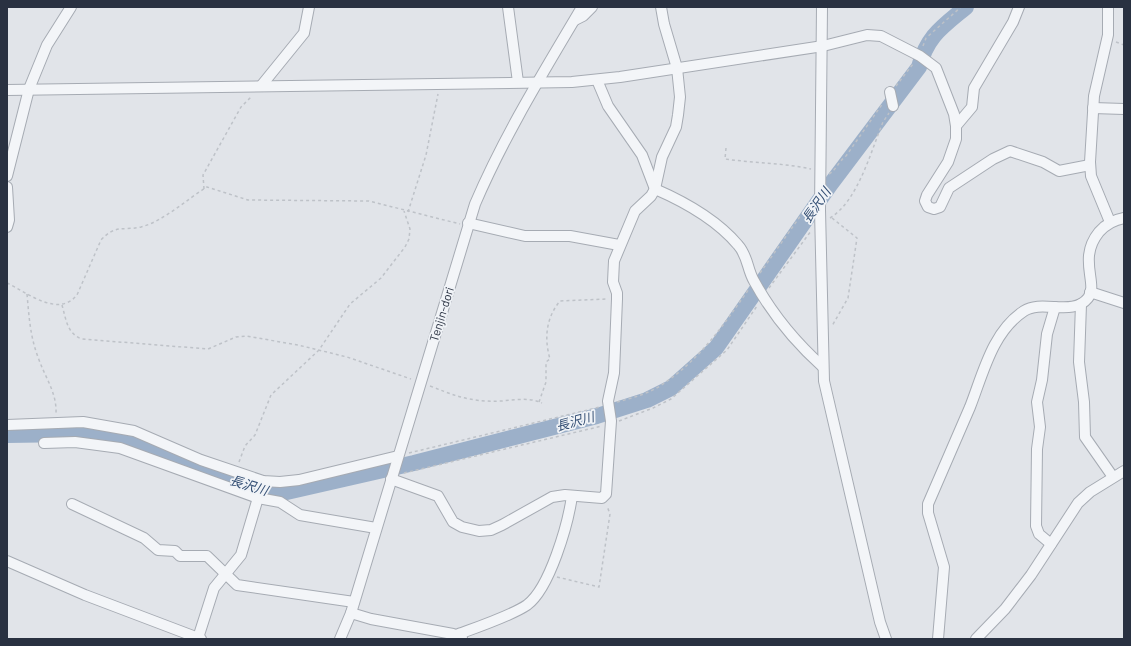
<svg xmlns="http://www.w3.org/2000/svg" width="1131" height="646" viewBox="0 0 1131 646" font-family="Barlow,'Noto Sans JP',sans-serif">
  <rect width="100%" height="100%" fill="#e1e4e9"/>
  <g fill="none" stroke-linecap="round" stroke-linejoin="round">
    <!-- river -->
    <path stroke="#9cb0c9" stroke-width="16" d="M7 435 73 434 112 437 250 487 278 494 414 463 597 416 647 400 671 388 716 348 830 185 919 67C927 36 942 27 966 7"/>
    <defs>
      <g id="minor">
        <polyline points="508,7 518,82"/>
        <polyline points="822,7 820,210 824,381 880,622 886,639"/>
        <polyline points="1108,7 1108,35 1094,96 1090,162 1091,176 1110,222"/>
        <polyline points="575,20 583,16 592,7"/>
        <path d="M597 80 608 106 642 155 655 189C685 202 717 220 738 245 748 256 747 269 754 281 772 314 794 341 823 367"/>
        <polyline points="261,86 304,33 309,7"/>
        <polyline points="7,90 572,82 620,77 823,46 867,35 881,36 920,56 936,68 954,114 956,126 956,139 948,162 927,195 925,201 928,207 934,209 940,207 949,188 993,159 1010,151 1043,162 1059,171 1090,165"/>
        <polyline points="890,92 893,106"/>
        <polyline points="1093,108 1124,109"/>
        <polyline points="956,126 972,107 974,88 1013,22 1019,7"/>
        <polyline points="7,176 29,89 47,45 71,7"/>
        <polyline points="7,187 9,220 7,227"/>
        <polyline points="468,223 525,236 570,236 619,245"/>
        <polyline points="1090,292 1124,303"/>
        <polyline points="1081,304 1079,362 1084,402 1085,437 1113,477"/>
        <polyline points="7,425 83,422 134,431 201,460 263,481 280,482 299,480 398,456"/>
        <polyline points="44,443 75,442 120,448 258,498 280,502 300,515 376,528"/>
        <polyline points="391,479 438,496 453,522 462,527 479,531 491,530 502,525 552,497 565,495 602,498 606,494 611,421 608,401 614,373 617,299 617,293 613,282 614,261 635,211 651,196 655,189 662,157 676,127 678,115 680,97 677,68 664,24 661,7"/>
        <polyline points="72,504 144,538 158,550 175,551 180,556 207,556 237,585 354,602"/>
        <polyline points="1051,544 1039,534 1036,526 1037,449 1040,427 1037,402 1042,380 1047,334 1055,307"/>
        <polyline points="7,561 85,595 201,639"/>
        <polyline points="351,613 371,619 453,634 462,638"/>
        <path d="M456 635C475 628 511 616 527 605 550 588 568 524 572 496"/>
        <polyline points="198,638 214,588 241,555 263,481"/>
        <path d="M340 639 351 613 475 204C505 134 543 73 582 7"/>
        <path d="M938 639 944 567 928 513V504C942 472 956 439 970 407 983 374 992 332 1024 311 1042 299 1073 317 1088 298 1099 284 1077 259 1099 232 1106 224 1113 220 1124 218"/>
        <polyline points="976,639 1005,609 1031,575 1078,503 1090,492 1124,471"/>
      </g>
    </defs>
    <!-- minor casing -->
    <use href="#minor" stroke="#a6abb3" stroke-width="12"/>
    <!-- path -->
    <g stroke="#bec2c8" stroke-width="1.5" stroke-dasharray="3 3" stroke-linecap="butt">
      <polyline points="1116,42 1124,45"/>
      <polyline points="923,46 926,38 961,7"/>
      <polyline points="896,86 913,64"/>
      <path d="M726 148 725 159C754 163 783 163 811 169"/>
      <path d="M829 174C837 169 838 162 846 156L883 103"/>
      <polyline points="204,189 203,175 241,107 251,97"/>
      <polyline points="408,212 426,155 438,94"/>
      <path d="M830 218C858 201 871 151 883 122L889 113"/>
      <polyline points="832,218 857,238 848,298 832,326"/>
      <polyline points="760,273 811,201"/>
      <path d="M7 283C28 293 58 318 77 295L101 240C116 224 122 231 141 227 164 221 187 199 207 187L248 200 369 201 460 224"/>
      <polyline points="769,288 811,231"/>
      <path d="M27 294C29 316 30 336 38 357 45 378 57 392 56 414"/>
      <path d="M62 305C66 319 67 334 82 339L208 349 236 337 246 336 298 345 347 357 411 379"/>
      <path d="M430 386C451 394 464 400 487 401 505 403 525 395 542 403"/>
      <path d="M539 402 546 382V362L550 359C544 338 546 318 560 301L608 299"/>
      <path d="M617 402C632 398 647 394 660 386 700 360 722 327 749 289"/>
      <polyline points="619,421 653,408 671,399 727,350 757,306"/>
      <polyline points="409,453 600,407"/>
      <polyline points="239,462 245,446 255,435 271,395 319,350 350,304 381,278 405,247 409,239 410,229 404,211"/>
      <polyline points="404,473 602,426"/>
      <polyline points="557,577 599,587 610,514 607,506"/>
    </g>
    <!-- minor -->
    <use href="#minor" stroke="#f3f5f8" stroke-width="10"/>
  </g>
  <g text-anchor="middle" dominant-baseline="central" stroke-width="3.5" stroke-linejoin="round" paint-order="stroke">
    <!-- street labels -->
    <g font-size="12" fill="#293141" stroke="#f0f3f7">
      <text transform="translate(441 314) rotate(-73)">Tenjin-dori</text>
    </g>
    <!-- water labels -->
    <g font-size="13" font-style="italic" fill="#344f74" stroke="#f0f3f7">
      <text transform="translate(816 205) rotate(-55)">長沢川</text>
      <text transform="translate(575 421) rotate(-15)">長沢川</text>
      <text transform="translate(249 485) rotate(17)">長沢川</text>
    </g>
  </g>
  <!-- border -->
  <rect width="1131" height="646" fill="none" stroke="#293141" stroke-width="16"/>
</svg>
